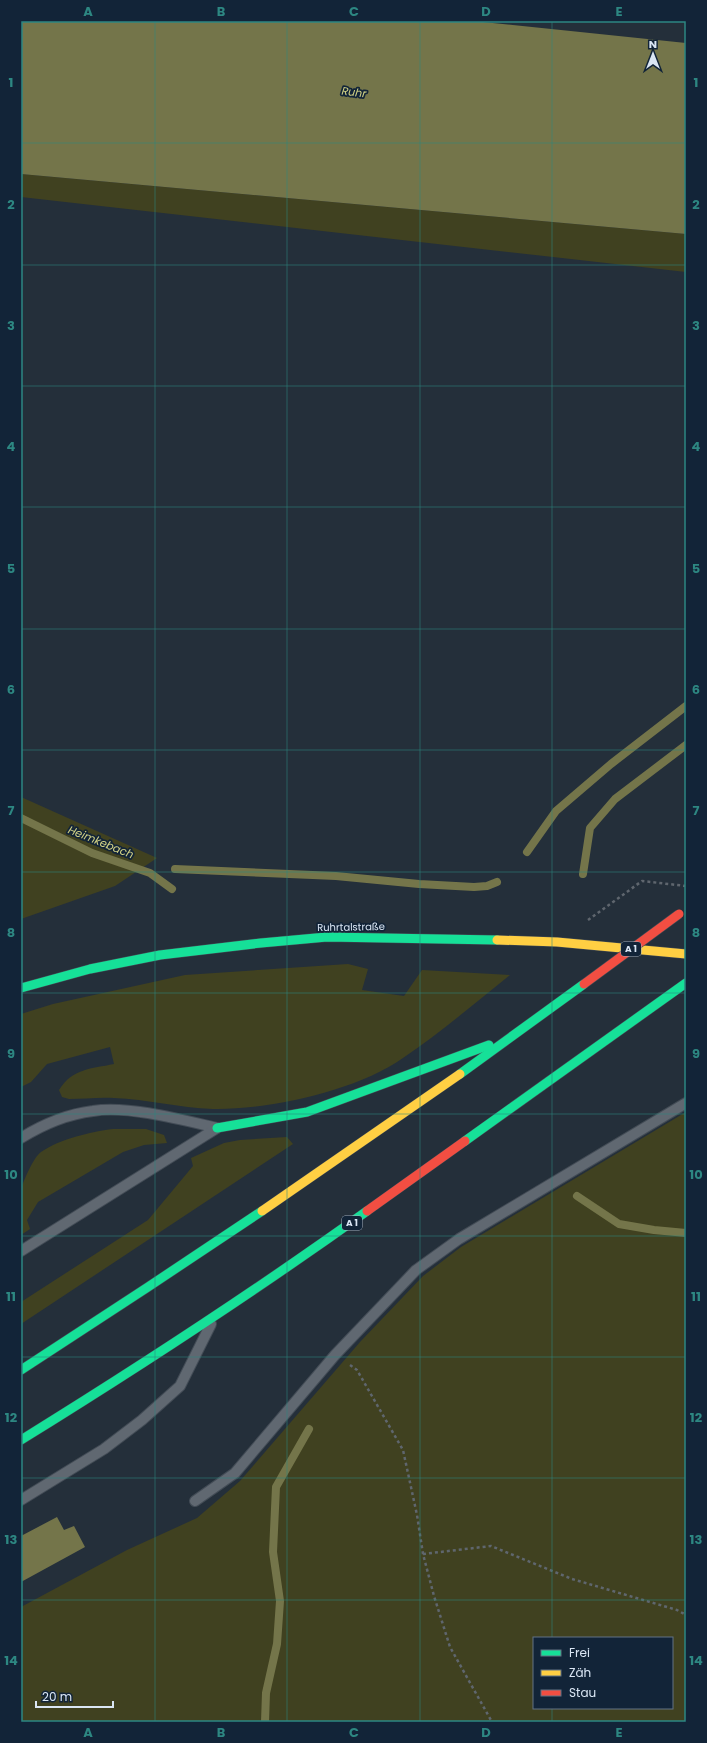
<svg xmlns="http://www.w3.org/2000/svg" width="707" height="1743" viewBox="0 0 707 1743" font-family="Poppins,sans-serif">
  <rect width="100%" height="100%" fill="#242f3a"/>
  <!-- green -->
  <g fill="#404120" fill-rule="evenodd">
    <polygon points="21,174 686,234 686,272 21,197"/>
    <polygon points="21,797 157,858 115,886 21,919"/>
    <path d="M348 964 368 969 362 990 404 996 422 970 510 975C475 1003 440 1033 403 1058 356 1091 269 1110 213 1109 179 1108 147 1099 114 1098 99 1097 83 1099 69 1099L62 1097 59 1090C73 1068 91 1069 114 1064L110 1047 47 1064 31 1082 21 1087V1014L53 1004 185 975Z"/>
    <path d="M686 1112V1722H21V1607L127 1550 197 1518 240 1481 360 1342 423 1276 461 1247ZM534 1638H672V1708H534Z"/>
    <path d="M113 1129H146L164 1135 167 1143 144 1145 123 1152 38 1202 27 1220 30 1229 21 1235C21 1222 18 1202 21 1189 24 1180 33 1158 41 1152 60 1139 90 1132 113 1129Z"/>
    <polygon points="287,1137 293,1144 21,1324 21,1302 148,1220 193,1166 191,1158 224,1143 240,1140"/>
  </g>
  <!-- water -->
  <g fill="#74754a">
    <polygon points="21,21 473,21 686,43 686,234 21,174"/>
    <polygon points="57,1517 64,1530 74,1526 85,1547 21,1582 21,1536"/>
  </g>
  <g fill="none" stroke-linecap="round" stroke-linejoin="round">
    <!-- stream -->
    <g stroke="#74754a" stroke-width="8">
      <polyline points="21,818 92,853 150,873 172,889"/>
      <polyline points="527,852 556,811 611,764 686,706"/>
      <polyline points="175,869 336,876 419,884 474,887 487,886 497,882"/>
      <polyline points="583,874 590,828 615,799 686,745"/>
      <polyline points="577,1196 619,1224 654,1230 686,1233"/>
      <polyline points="265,1722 266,1693 277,1644 280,1601 273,1552 276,1487 309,1429"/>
    </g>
    <defs>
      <g id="lane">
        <path d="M21 1138C42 1125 68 1114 93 1111 127 1105 183 1120 217 1128"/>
        <polyline points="21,1251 217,1128"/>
        <polyline points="21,1500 104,1449 142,1420 180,1386 211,1324"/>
        <polyline points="195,1501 235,1473 335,1355 416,1270 459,1239 686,1103"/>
      </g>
      <g id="fast">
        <polyline points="21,988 90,969 160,955 261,943 327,937 497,940"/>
        <polyline points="460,1074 584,984"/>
        <polyline points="217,1128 307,1112 489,1045"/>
        <polyline points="465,1141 686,983"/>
        <polyline points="21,1370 148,1287 262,1211"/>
        <path d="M21 1440C139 1367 254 1292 367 1211"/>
      </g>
      <g id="slow">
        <polyline points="497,940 557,942 686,954"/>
        <polyline points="262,1211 460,1074"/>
      </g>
      <polyline id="jam" points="367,1211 465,1141"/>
    </defs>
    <!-- lane casing -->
    <use href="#lane" stroke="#434c56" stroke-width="12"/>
    <!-- fast casing -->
    <use href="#fast" stroke="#434c56" stroke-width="10"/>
    <!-- slow casing -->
    <use href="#slow" stroke="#434c56" stroke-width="10"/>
    <!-- jam casing -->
    <use href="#jam" stroke="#434c56" stroke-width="10"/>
    <!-- path -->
    <g stroke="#5f666e" stroke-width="2.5" stroke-dasharray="3 3" stroke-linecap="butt">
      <polyline points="588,920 642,881 686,886"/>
      <polyline points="350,1365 357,1370 403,1450 417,1515 423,1554 434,1596 450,1647 492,1722"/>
      <polyline points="423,1554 491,1546 572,1579 677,1610 686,1615"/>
    </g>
    <!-- lane -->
    <use href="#lane" stroke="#606871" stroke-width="10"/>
    <!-- fast -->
    <use href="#fast" stroke="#16e098" stroke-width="9"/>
    <!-- slow -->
    <use href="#slow" stroke="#ffcf43" stroke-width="9"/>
    <!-- jam -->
    <use href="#jam" stroke="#f24e42" stroke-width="9"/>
    <defs>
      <polyline id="jam-bridge" points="584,984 679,914"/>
    </defs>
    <!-- jam-bridge casing -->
    <use href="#jam-bridge" stroke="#434c56" stroke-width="10" stroke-linecap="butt"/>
    <!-- jam-bridge -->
    <use href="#jam-bridge" stroke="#f24e42" stroke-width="9"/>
  </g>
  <!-- grid -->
  <path fill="none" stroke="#2d8782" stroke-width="1" stroke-opacity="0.55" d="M155 21V1722M287 21V1722M420 21V1722M552 21V1638M21 143H686M21 265H686M21 386H686M21 507H686M21 629H686M21 750H686M21 872H686M21 993H686M21 1114H686M21 1236H686M21 1357H686M21 1478H686M21 1600H686M552 1708V1722"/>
  <g text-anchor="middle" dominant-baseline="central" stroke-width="3.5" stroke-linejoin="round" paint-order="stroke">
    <!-- shield labels -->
    <g fill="#122438" stroke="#9eacbc" stroke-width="1">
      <rect x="621" y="942" width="20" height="14" rx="3"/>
      <rect x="342" y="1216" width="20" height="14" rx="3"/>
    </g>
    <g font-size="9" font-weight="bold" fill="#dae6f4">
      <text x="631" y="949">A 1</text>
      <text x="352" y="1223">A 1</text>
    </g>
    <!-- street labels -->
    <g font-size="10" fill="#dae6f4" stroke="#122438">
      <text transform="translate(351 927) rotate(-1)">Ruhrtalstraße</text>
    </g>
    <!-- water labels -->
    <g font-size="11" font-style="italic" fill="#d2d285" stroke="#122438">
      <text transform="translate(354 92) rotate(7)">Ruhr</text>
      <text transform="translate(101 842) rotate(22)">Heimkebach</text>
    </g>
  </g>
  <!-- border -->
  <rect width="707" height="1743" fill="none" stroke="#122438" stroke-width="44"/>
  <!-- legend -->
  <rect x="533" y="1637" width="140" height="72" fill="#122438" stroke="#627283"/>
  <rect x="541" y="1650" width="20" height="6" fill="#16e098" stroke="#627283"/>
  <text x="569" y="1657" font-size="12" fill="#dae6f4">Frei</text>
  <rect x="541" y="1670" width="20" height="6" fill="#ffcf43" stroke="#627283"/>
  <text x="569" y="1677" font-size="12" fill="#dae6f4">Zäh</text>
  <rect x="541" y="1690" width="20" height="6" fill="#f24e42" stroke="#627283"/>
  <text x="569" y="1697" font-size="12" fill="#dae6f4">Stau</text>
  <!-- north arrow -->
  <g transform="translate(653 54)" stroke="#122438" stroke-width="3" paint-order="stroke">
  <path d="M0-3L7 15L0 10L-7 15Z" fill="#dae6f4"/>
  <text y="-6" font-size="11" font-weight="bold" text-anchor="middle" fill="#dae6f4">N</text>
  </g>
  <!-- scale -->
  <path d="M36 1701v6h77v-6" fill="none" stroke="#dae6f4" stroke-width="2"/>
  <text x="42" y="1701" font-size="12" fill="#dae6f4" stroke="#122438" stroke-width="3" paint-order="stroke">20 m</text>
  <rect x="22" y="22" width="663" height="1699" fill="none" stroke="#2d8782" stroke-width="1.5"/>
  <g font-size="13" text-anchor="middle" font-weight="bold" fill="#2d8782">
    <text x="88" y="16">A</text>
    <text x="221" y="16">B</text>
    <text x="354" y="16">C</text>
    <text x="486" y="16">D</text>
    <text x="619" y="16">E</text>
    <text x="11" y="87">1</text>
    <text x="696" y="87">1</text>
    <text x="11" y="209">2</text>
    <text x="696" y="209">2</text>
    <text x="11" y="330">3</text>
    <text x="696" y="330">3</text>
    <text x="11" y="451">4</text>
    <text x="696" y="451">4</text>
    <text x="11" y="573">5</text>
    <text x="696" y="573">5</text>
    <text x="11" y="694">6</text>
    <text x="696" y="694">6</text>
    <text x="11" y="815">7</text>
    <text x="696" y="815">7</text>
    <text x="11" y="937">8</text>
    <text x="696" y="937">8</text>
    <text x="11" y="1058">9</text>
    <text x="696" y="1058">9</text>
    <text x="11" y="1179">10</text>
    <text x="696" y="1179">10</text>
    <text x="11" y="1301">11</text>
    <text x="696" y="1301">11</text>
    <text x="11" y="1422">12</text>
    <text x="696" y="1422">12</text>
    <text x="11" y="1544">13</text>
    <text x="696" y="1544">13</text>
    <text x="11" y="1665">14</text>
    <text x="696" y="1665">14</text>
    <text x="88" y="1737">A</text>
    <text x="221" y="1737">B</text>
    <text x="354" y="1737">C</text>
    <text x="486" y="1737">D</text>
    <text x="619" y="1737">E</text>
  </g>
</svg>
